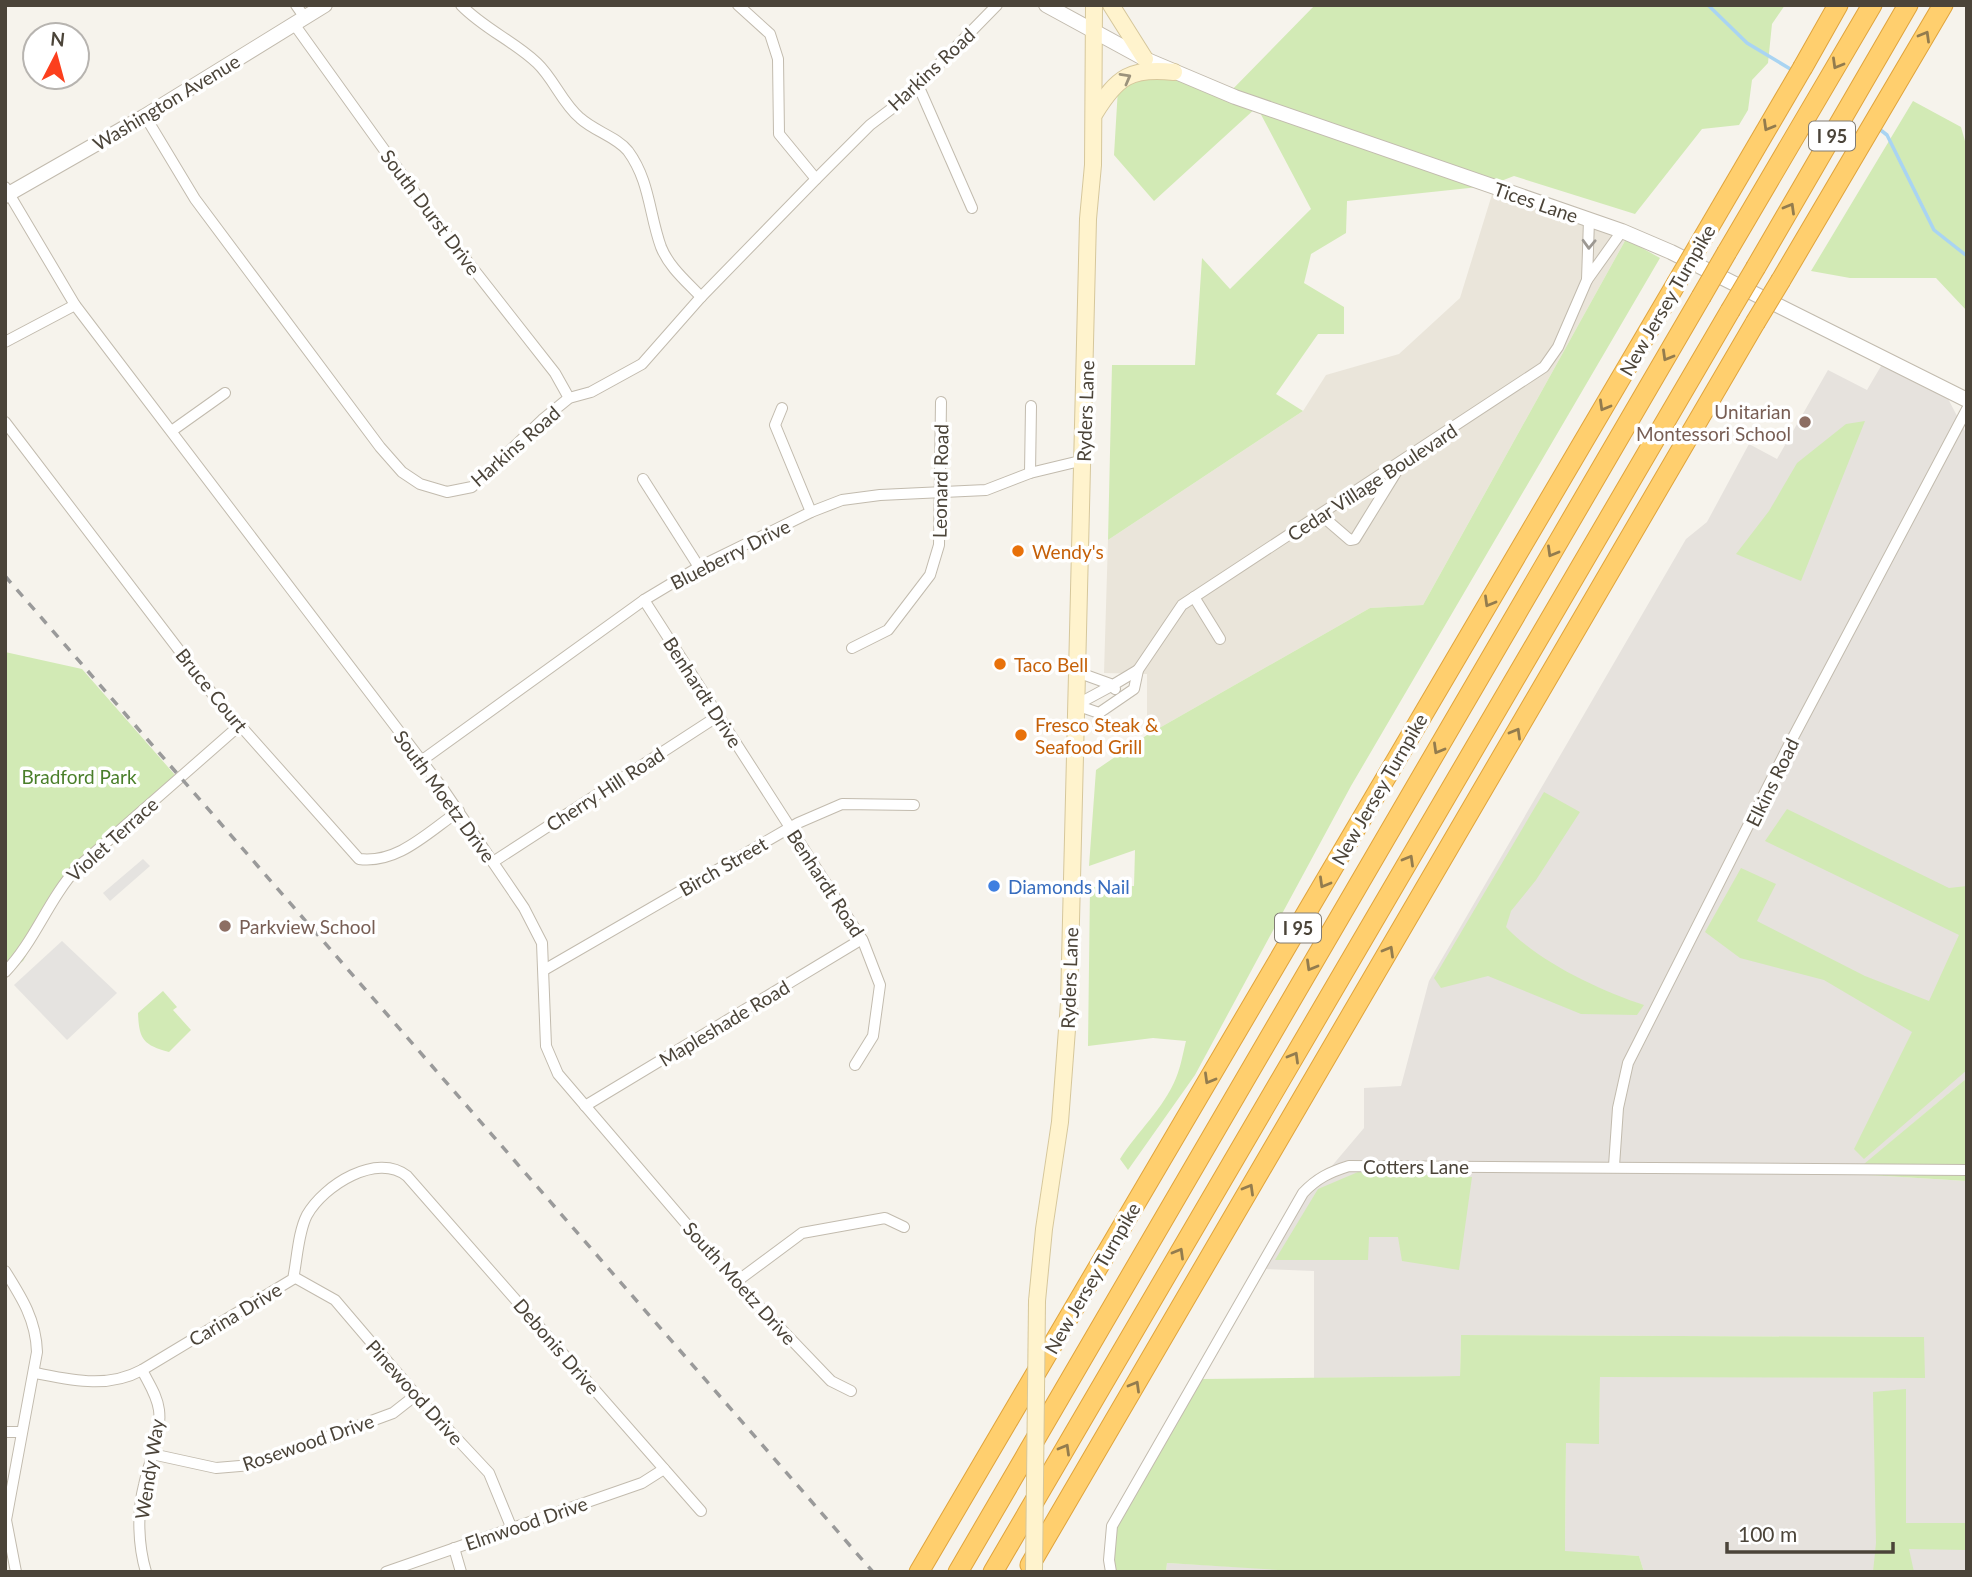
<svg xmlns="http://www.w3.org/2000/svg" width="1972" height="1577" viewBox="0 0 1972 1577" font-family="Lato,sans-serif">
  <rect width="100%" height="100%" fill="#f6f3ec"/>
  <!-- residential -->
  <polygon fill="#eae5da" points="1494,188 1626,239 1423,605 1370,608 1147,735 1147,674 1104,673 1108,540 1303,411 1326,375 1399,354 1460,298"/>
  <!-- industrial -->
  <g fill="#e6e2dd">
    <polygon points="1884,361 1944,391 1967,435 1967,1078 1853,1174 1967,1181 1967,1572 1644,1572 1639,1556 1565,1552 1566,1443 1599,1443 1600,1376 1924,1378 1924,1337 1461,1335 1460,1376 1314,1378 1314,1271 1264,1269 1309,1193 1364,1128 1364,1088 1401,1086 1429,981 1686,539 1707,522 1749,444 1777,459 1828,370 1867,390"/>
    <polygon points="1167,1563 1311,1571 1311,1572 1166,1572"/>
  </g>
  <!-- green -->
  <g fill="#d2eab5">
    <polygon points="1315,5 1785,5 1772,24 1768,63 1752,80 1748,110 1739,125 1702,129 1635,214 1514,176 1488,186 1347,201 1346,233 1311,254 1304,283 1344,307 1344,334 1318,334 1276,394 1303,411 1108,540 1112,365 1195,365 1202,258 1230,289 1311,209 1257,107 1154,201 1114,155 1118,88 1162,69 1226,96"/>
    <polygon points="1913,101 1961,127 1967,148 1967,311 1936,278 1850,278 1811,271"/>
    <path d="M1626 239 1660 258 1351 786 1195 1075 1128 1170 1120 1159C1137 1132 1164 1108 1176 1078 1181 1066 1183 1053 1186 1041L1153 1038 1088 1046 1090 887 1134 886 1135 850 1089 866 1096 770 1147 735 1370 608 1423 605Z"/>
    <polygon points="1865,421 1801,581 1736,554 1769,511 1797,463 1846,424"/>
    <polygon points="5,652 82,669 182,783 66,885 23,961 5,975"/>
    <path d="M1544 792 1580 812 1536 880 1511 911 1506 927C1539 962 1599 990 1644 1005L1637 1015 1581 1014 1488 976 1441 988 1434 978Z"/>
    <polygon points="1787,809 1949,888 1967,886 1967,1070 1864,1159 1854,1149 1912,1032 1824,980 1740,958 1705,932 1741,868 1776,884 1757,921 1865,976 1929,1001 1959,935 1765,841"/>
    <path d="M163 991 177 1007 173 1010 191 1030 169 1052C143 1045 139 1039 138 1013Z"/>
    <polygon points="1967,1078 1967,1181 1852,1174"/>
    <polygon points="1358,1172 1472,1177 1459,1270 1402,1261 1398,1237 1369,1237 1368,1260 1275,1260 1318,1189"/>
    <polygon points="1461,1335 1924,1337 1925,1378 1600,1377 1599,1444 1566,1443 1565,1551 1639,1556 1644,1572 1311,1572 1167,1563 1166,1572 1115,1572 1109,1537 1202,1379 1460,1376"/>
    <polygon points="1906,1389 1906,1523 1967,1523 1967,1550 1909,1549 1914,1572 1873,1572 1876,1543 1873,1392"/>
  </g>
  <!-- parking -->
  <g fill="#e5e3e0">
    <polygon points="143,859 150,866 110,901 103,893"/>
    <polygon points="62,941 117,993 67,1040 14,985"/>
  </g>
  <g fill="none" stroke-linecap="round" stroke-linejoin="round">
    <!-- stream -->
    <g stroke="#a9d4f2" stroke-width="3.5">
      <polyline points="1708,5 1747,43 1792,70"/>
      <polyline points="1878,128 1887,135 1934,230 1967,256"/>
    </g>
    <defs>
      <g id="minor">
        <polyline points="296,5 305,18"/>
        <path d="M461 5C484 29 514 41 537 63 554 79 562 103 580 118 594 131 617 137 628 151 650 181 649 214 661 247 669 267 686 281 701 297"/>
        <polyline points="738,5 770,34 778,59 779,134 816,179"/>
        <polyline points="294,24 431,215 555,373 569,398"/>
        <polyline points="918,85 972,208"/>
        <polyline points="145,116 195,199 380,447 402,472 420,484 447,492 472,487 542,420 569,398 591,392 642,364 701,297 816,179 870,125 907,97 997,5"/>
        <polyline points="5,187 75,305 443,789 524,908 542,943 546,1046 558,1074 736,1282 831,1381 851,1391"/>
        <polyline points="1589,220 1587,280 1622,231"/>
        <polyline points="5,342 75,305"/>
        <polyline points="782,408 775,425 811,512"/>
        <path d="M5 422 214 696 359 859C398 864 428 832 459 811"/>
        <polyline points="173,430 225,393"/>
        <polyline points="1030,473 1031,406"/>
        <polyline points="643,479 699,567"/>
        <polyline points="1321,515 1350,540 1355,539 1400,466"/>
        <polyline points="1194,597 1220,639"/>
        <polyline points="644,600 863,941 880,985 873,1036 855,1065"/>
        <polyline points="852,648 888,630 930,575 939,545 941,402"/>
        <polyline points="1077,672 1113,685 1138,670"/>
        <polyline points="1076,705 1099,713 1134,689 1138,670 1182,605 1544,367 1558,347 1587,280"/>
        <polyline points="1076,705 1113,685 1115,689"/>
        <polyline points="421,761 644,600 699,567 811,512 842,500 880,495 986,490 1030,473 1084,460"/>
        <polyline points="493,862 718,716"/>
        <polyline points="544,970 798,823 842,804 914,805"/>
        <path d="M5 972C35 941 48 900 77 868L240 725"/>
        <polyline points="585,1106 862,939"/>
        <polyline points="1614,1166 1618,1108 1628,1063 1788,747 1967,409"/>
        <path d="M5 1271C22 1298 36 1320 37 1352L6 1520 16 1572"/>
        <polyline points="294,1277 335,1300 416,1395 489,1473 512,1529"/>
        <polyline points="736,1282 802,1233 885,1218 904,1227"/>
        <path d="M142 1370C149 1384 157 1395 159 1410 162 1435 149 1461 144 1485 137 1512 138 1545 146 1572"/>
        <path d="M35 1373C71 1380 107 1389 142 1370L293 1279C297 1261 298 1232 307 1215 324 1185 377 1152 407 1176L701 1511"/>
        <polyline points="5,1432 20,1432"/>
        <polyline points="152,1454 216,1468 252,1465 393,1413 416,1395"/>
        <polyline points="454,1548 461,1572"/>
        <polyline points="386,1572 642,1483 664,1469"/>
        <path d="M1111 1572 1109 1560 1112 1526 1303 1193C1317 1178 1330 1172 1349 1166L1967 1170"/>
      </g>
      <g id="tertiary">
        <polyline points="1046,5 1145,59 1235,97 1622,231 1671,252 1967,400"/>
        <polyline points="5,196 145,116 325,5"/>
      </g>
      <g id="secondary">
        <polyline points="1111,5 1145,59"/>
        <path d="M1095 113C1117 77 1131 67 1174 72"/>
        <polyline points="1037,1301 1044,1229 1060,1122 1069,1003 1088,219 1093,165 1094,5"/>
      </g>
      <g id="motorway">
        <polyline points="1803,67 1838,5"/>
        <polyline points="1727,252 1872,5"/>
        <polyline points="1756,267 1908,5"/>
        <polyline points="1781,280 1943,5"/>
        <polyline points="1030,1565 1755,323"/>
        <polyline points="919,1572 1676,284"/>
        <polyline points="958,1572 1701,297"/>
        <polyline points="993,1572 1730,311"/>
      </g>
    </defs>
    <!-- minor casing -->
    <use href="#minor" stroke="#c2bbae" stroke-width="12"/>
    <!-- tertiary casing -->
    <use href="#tertiary" stroke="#c2bbae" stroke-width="16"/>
    <!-- secondary casing -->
    <use href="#secondary" stroke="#d6c79b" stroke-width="18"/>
    <!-- motorway casing -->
    <use href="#motorway" stroke="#e0a43c" stroke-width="21"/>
    <!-- minor -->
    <use href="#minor" stroke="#fff" stroke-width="10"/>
    <!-- tertiary -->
    <use href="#tertiary" stroke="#fff" stroke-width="14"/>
    <!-- secondary -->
    <use href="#secondary" stroke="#fff3cd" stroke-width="16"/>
    <!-- motorway -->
    <use href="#motorway" stroke="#ffcf6e" stroke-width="19"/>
    <!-- rail -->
    <polyline stroke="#9a9a9a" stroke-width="3.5" stroke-dasharray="9 9" stroke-linecap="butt" points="5,576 873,1572"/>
    <defs>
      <polyline id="secondary-bridge" points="1034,1572 1037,1301"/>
      <g id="motorway-bridge">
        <polyline points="1676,284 1803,67"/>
        <polyline points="1701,297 1727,252"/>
        <polyline points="1730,311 1756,267"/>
        <polyline points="1755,323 1781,280"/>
      </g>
    </defs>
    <!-- secondary-bridge casing -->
    <use href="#secondary-bridge" stroke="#d6c79b" stroke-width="18" stroke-linecap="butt"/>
    <!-- motorway-bridge casing -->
    <use href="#motorway-bridge" stroke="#e0a43c" stroke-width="21" stroke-linecap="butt"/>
    <!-- secondary-bridge -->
    <use href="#secondary-bridge" stroke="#fff3cd" stroke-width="16"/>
    <!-- motorway-bridge -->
    <use href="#motorway-bridge" stroke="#ffcf6e" stroke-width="19"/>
  </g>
  <!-- one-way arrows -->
  <defs><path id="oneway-chevron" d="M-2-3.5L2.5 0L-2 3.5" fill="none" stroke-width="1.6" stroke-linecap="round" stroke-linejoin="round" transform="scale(1.75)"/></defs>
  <g stroke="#937c4e">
    <use href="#oneway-chevron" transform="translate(1925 36) rotate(-60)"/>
    <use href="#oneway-chevron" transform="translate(1837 64) rotate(120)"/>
    <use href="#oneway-chevron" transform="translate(1768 126) rotate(120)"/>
    <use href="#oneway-chevron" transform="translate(1790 208) rotate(-60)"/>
    <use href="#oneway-chevron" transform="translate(1667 356) rotate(120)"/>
    <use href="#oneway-chevron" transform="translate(1604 406) rotate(120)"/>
    <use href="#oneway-chevron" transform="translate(1552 552) rotate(120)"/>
    <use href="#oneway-chevron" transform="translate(1489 602) rotate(120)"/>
    <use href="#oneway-chevron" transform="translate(1516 733) rotate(-60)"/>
    <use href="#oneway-chevron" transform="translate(1438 749) rotate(120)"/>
    <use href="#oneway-chevron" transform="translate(1409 860) rotate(-60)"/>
    <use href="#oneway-chevron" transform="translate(1324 883) rotate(120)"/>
    <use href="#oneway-chevron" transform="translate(1389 951) rotate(-60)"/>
    <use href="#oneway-chevron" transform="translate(1311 966) rotate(120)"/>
    <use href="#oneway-chevron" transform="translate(1294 1057) rotate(-60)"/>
    <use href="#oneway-chevron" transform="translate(1209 1079) rotate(120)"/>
    <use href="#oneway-chevron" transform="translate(1249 1189) rotate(-60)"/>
    <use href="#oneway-chevron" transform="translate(1179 1253) rotate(-60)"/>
    <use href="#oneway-chevron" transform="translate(1135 1386) rotate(-60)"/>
    <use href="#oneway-chevron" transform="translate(1065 1449) rotate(-60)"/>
  </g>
  <use stroke="#9c937c" href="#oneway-chevron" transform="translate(1126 78) rotate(-29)"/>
  <use stroke="#9c9892" href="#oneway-chevron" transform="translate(1589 244) rotate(92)"/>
  <!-- markers -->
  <g fill="#8d6e63" stroke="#fff" stroke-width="2.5">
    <circle cx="1805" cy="422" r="7"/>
    <circle cx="225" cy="926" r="7"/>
  </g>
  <g fill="#e8710a" stroke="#fff" stroke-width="2.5">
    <circle cx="1018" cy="551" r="7"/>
    <circle cx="1000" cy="664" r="7"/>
    <circle cx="1021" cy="735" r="7"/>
  </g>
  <circle fill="#3f7fe0" stroke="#fff" stroke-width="2.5" cx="994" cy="886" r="7"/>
  <g text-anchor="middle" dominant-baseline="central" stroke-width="7" stroke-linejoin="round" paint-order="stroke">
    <!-- shield labels -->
    <g fill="#fff" stroke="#817c74" stroke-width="2">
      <rect x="1809" y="121.5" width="46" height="29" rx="5"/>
      <rect x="1275" y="913.5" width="46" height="29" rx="5"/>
    </g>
    <g font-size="18" font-weight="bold" fill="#4b4439">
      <text x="1832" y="136">I 95</text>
      <text x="1298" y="928">I 95</text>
    </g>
    <!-- street labels -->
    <g font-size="19" fill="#4b4439" stroke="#fff">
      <text transform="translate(931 69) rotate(-43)">Harkins Road</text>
      <text transform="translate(166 102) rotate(-31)">Washington Avenue</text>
      <text transform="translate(1536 202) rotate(19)">Tices Lane</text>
      <text transform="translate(431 212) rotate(53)">South Durst Drive</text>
      <text transform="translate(1667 300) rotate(-60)">New Jersey Turnpike</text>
      <text transform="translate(1085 411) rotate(-88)">Ryders Lane</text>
      <text transform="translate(515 446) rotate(-41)">Harkins Road</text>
      <text transform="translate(940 481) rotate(-89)">Leonard Road</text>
      <text transform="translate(1372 482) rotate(-33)">Cedar Village Boulevard</text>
      <text transform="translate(730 554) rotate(-27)">Blueberry Drive</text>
      <text transform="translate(212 690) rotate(51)">Bruce Court</text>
      <text transform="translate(703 692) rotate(57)">Benhardt Drive</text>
      <text transform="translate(1772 782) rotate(-64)">Elkins Road</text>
      <text transform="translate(605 789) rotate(-33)">Cherry Hill Road</text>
      <text transform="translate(1379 789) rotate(-60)">New Jersey Turnpike</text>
      <text transform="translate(445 796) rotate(54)">South Moetz Drive</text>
      <text transform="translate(112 839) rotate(-42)">Violet Terrace</text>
      <text transform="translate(723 866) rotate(-30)">Birch Street</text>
      <text transform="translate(826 883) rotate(57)">Benhardt Road</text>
      <text transform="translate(1069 978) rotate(-88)">Ryders Lane</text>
      <text transform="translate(724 1023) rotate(-31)">Mapleshade Road</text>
      <text x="1416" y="1166">Cotters Lane</text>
      <text transform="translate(1092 1278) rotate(-60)">New Jersey Turnpike</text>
      <text transform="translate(740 1283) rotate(48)">South Moetz Drive</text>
      <text transform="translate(235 1314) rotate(-31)">Carina Drive</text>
      <text transform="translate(557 1346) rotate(49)">Debonis Drive</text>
      <text transform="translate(415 1392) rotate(48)">Pinewood Drive</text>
      <text transform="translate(308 1442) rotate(-19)">Rosewood Drive</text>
      <text transform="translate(149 1469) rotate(-81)">Wendy Way</text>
      <text transform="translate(526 1523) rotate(-19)">Elmwood Drive</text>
    </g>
    <!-- education labels -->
    <g font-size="19" fill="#785e54" stroke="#fff" text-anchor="end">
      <text x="1791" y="411">Unitarian<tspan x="1791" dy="22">Montessori School</tspan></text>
      <text x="239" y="926" text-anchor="start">Parkview School</text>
    </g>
    <!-- food labels -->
    <g font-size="19" fill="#c56008" stroke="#fff" text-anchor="start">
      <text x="1032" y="551">Wendy's</text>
      <text x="1014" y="664">Taco Bell</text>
      <text x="1035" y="724">Fresco Steak &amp;<tspan x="1035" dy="22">Seafood Grill</tspan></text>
    </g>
    <!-- park labels -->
    <g font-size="19" fill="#4a7f2a" stroke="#fff">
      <text x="79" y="776">Bradford Park</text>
    </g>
    <!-- shop labels -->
    <g font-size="19" fill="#366cbe" stroke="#fff" text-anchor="start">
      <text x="1008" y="886">Diamonds Nail</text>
    </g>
  </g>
  <!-- border -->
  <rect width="1972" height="1577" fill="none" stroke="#4b4439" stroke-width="14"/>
  <!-- north arrow -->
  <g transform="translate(56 56) rotate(6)"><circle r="33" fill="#ffffff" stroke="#b7b4b0" stroke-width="2"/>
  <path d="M0-5L12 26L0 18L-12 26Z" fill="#fc3f1d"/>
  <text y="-10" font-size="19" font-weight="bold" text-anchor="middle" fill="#4b4439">N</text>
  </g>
  <!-- scale -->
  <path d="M1727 1542v10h166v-10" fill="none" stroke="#4b4439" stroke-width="3.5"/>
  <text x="1738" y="1542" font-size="21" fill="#4b4439" stroke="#ffffff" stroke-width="5" paint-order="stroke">100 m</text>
</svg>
